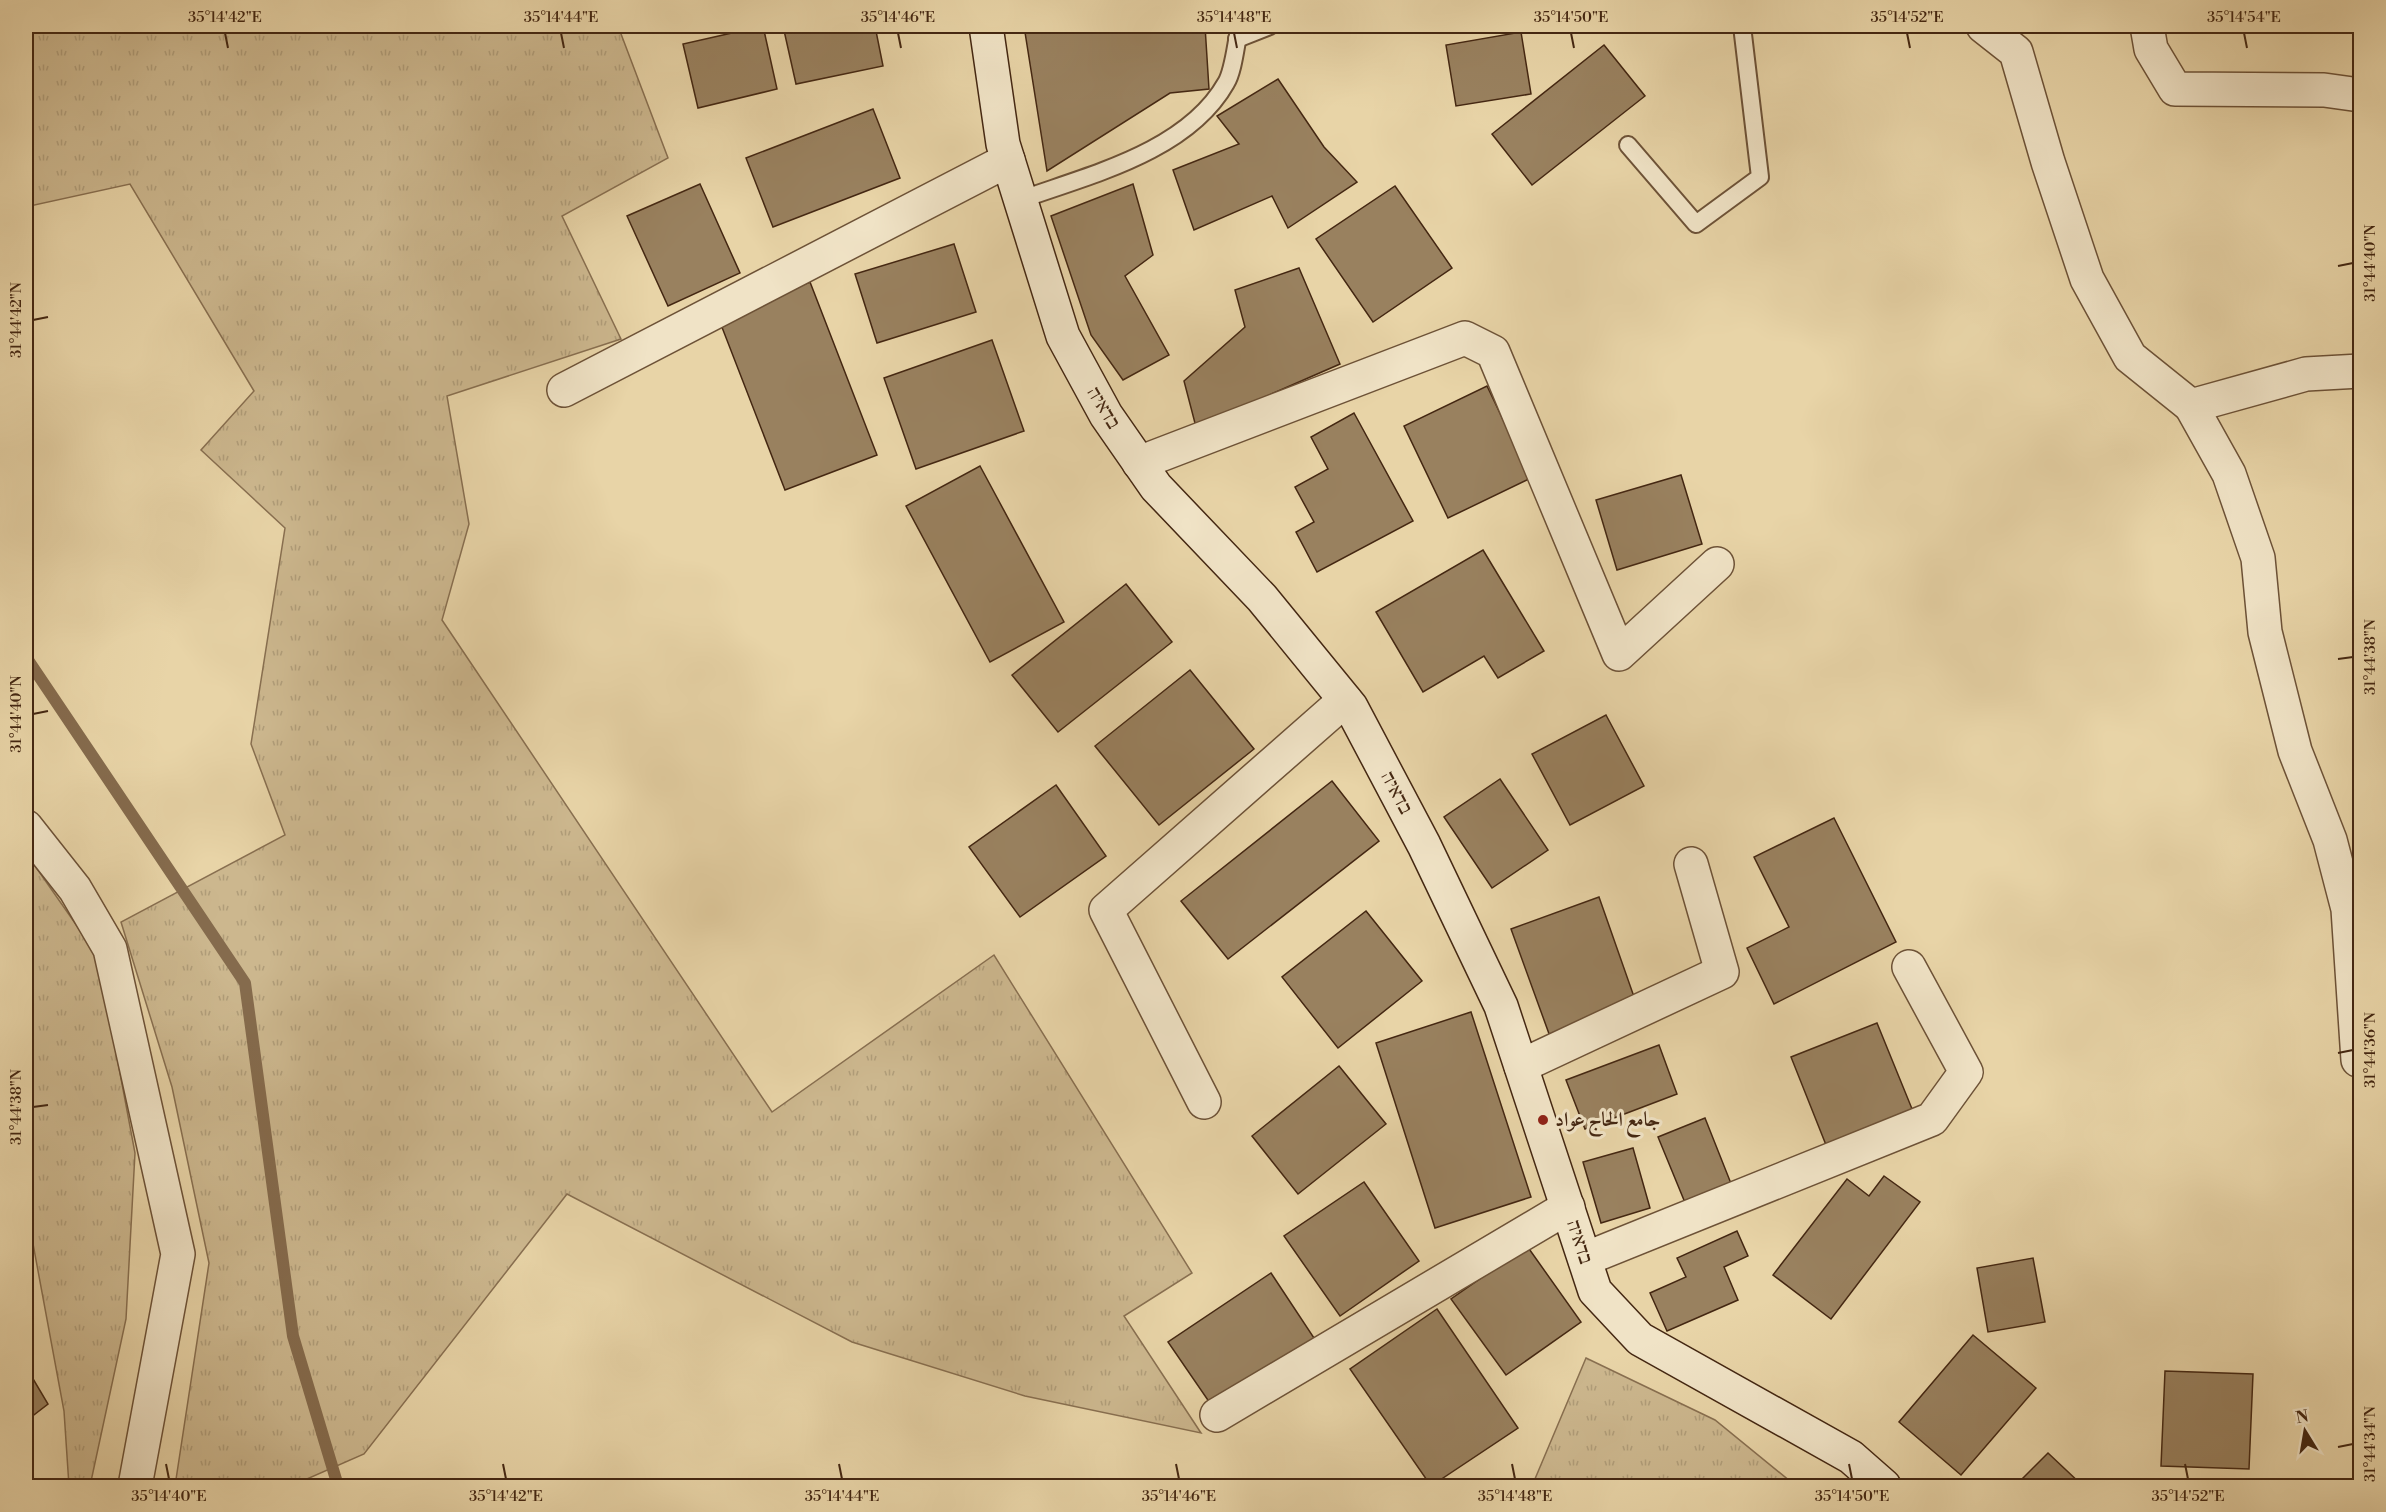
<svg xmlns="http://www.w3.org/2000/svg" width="2386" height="1512" viewBox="0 0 2386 1512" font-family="'Libre Bodoni',Amiri,'Frank Ruhl Libre',serif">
  <defs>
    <pattern id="grass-tufts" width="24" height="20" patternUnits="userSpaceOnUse" patternTransform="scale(1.5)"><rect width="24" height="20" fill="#ccb78e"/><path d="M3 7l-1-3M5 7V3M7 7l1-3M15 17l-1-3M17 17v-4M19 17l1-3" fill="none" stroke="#b09d79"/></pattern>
  </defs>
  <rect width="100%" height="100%" fill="#e8d4a7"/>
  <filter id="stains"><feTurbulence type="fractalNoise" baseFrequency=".00333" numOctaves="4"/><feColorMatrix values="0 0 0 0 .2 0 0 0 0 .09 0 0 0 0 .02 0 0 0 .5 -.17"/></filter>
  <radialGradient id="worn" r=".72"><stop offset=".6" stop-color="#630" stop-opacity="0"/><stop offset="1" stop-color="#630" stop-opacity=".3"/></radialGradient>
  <!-- grass -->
  <g fill="url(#grass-tufts)" stroke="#886f50" stroke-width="1.5">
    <polygon points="26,26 618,26 668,158 562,216 621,339 447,396 469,524 442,620 772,1112 994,955 1192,1273 1124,1316 1201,1433 1025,1396 852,1342 567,1194 364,1454 291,1486 175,1486 209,1263 172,1087 121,922 285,835 251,744 285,528 201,450 254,391 130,184 30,206 26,202"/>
    <polygon points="26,853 98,956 135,1153 126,1319 90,1486 69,1486 64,1411 26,1206"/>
    <polygon points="1586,1358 1715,1420 1796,1486 1532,1486"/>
  </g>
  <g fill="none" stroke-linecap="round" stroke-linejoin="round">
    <!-- stream -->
    <polyline stroke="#856b4d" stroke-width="12" points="26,657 245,983 293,1336 338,1486"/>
  </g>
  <!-- building -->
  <g fill="#99815f" stroke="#442712" stroke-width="1.5">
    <polygon points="763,26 777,89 698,108 683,44"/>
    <polygon points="783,26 875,26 883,66 796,84"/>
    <polygon points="1024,26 1205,26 1209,89 1170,93 1047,171"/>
    <polygon points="1521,32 1531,94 1456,106 1446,45"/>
    <polygon points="1604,45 1645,96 1532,185 1492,134"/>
    <polygon points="1278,79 1324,147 1357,182 1288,228 1272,196 1194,230 1173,170 1239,144 1217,116"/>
    <polygon points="873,109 900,178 773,227 746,158"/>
    <polygon points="700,184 740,273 668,306 627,216"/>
    <polygon points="1133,184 1153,255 1125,276 1169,355 1123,380 1091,335 1051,216"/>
    <polygon points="1395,186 1452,268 1373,322 1316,239"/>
    <polygon points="954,244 976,312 877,343 855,274"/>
    <polygon points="1299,268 1340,364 1196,427 1184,381 1245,327 1235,290"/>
    <polygon points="810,282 877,455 785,490 718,317"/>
    <polygon points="992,340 1024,431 916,469 884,378"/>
    <polygon points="1487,386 1531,478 1448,518 1404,426"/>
    <polygon points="1354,413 1413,521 1317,572 1296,532 1314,522 1295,487 1328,469 1311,437"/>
    <polygon points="980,466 1064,622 990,662 906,506"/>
    <polygon points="1681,475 1702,544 1617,570 1596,500"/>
    <polygon points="1483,550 1544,651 1498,678 1484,656 1423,692 1376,612"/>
    <polygon points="1126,584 1172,642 1058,732 1012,675"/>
    <polygon points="1190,670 1254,749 1159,825 1095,746"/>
    <polygon points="1606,715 1644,786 1570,825 1532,754"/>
    <polygon points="1500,779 1548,850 1492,888 1444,817"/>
    <polygon points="1332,781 1379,841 1228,959 1181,901"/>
    <polygon points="1056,785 1106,856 1020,917 969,847"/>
    <polygon points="1834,818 1896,942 1774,1004 1747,948 1789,927 1754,857"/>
    <polygon points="1599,897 1639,1011 1552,1042 1511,929"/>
    <polygon points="1366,911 1422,981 1338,1048 1282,977"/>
    <polygon points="1471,1012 1531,1197 1435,1228 1376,1043"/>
    <polygon points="1877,1023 1919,1126 1832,1160 1791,1057"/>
    <polygon points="1659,1045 1677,1094 1585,1129 1566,1080"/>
    <polygon points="1339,1066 1386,1124 1298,1194 1252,1136"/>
    <polygon points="1705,1118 1732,1186 1686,1205 1658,1137"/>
    <polygon points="1633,1148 1650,1208 1601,1223 1583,1162"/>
    <polygon points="1884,1176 1920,1202 1831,1319 1773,1275 1847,1179 1869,1196"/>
    <polygon points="1364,1182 1419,1261 1340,1316 1284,1236"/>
    <polygon points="1737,1231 1748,1256 1724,1267 1738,1300 1667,1331 1650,1293 1686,1277 1677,1258"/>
    <polygon points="1527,1246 1581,1322 1506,1375 1451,1299"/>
    <polygon points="2033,1258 2045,1322 1988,1332 1977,1268"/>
    <polygon points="1271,1273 1316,1341 1214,1409 1168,1342"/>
    <polygon points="1437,1309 1518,1428 1431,1486 1350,1369"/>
    <polygon points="1973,1335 2036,1388 1961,1475 1899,1422"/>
    <polygon points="26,1367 48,1404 26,1421"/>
    <polygon points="2165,1371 2253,1374 2249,1469 2161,1466"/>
    <polygon points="2048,1453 2083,1486 2015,1486"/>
  </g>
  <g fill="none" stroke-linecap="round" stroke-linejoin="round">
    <defs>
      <g id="lane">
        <polyline points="1237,39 1270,26"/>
        <polyline points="1628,145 1696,224 1760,177 1742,26"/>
        <path d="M1020 200C1089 175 1187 152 1226 83 1234 70 1236 41 1240 26"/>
      </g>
      <g id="street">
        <polyline points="1983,26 2016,52 2048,162 2087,279 2130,357 2191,406 2306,374 2360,371"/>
        <polyline points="2147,26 2151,49 2175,89 2324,90 2360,95"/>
        <polyline points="564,390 1008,160"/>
        <polyline points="2191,406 2229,474 2258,558 2265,632 2295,751 2330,840 2348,909 2358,1060"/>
        <polyline points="1139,463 1465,338 1493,352 1619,654 1717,564"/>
        <polyline points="26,827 75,889 110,949 178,1254 135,1486"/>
        <polyline points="1521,1066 1722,972 1691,864"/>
        <polyline points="1204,1102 1106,910 1345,700"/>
        <polyline points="1585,1259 1932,1119 1966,1072 1909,967"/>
        <polyline points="1217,1415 1568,1207"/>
      </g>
      <polyline id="secondary" points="986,26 1003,144 1063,336 1106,415 1156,487 1262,598 1351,707 1424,845 1501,1006 1595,1291 1640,1339 1851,1457 1884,1486"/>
    </defs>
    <!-- lane casing -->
    <use href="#lane" stroke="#6d5237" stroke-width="20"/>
    <!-- street casing -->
    <use href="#street" stroke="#6d5237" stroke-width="36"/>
    <!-- secondary casing -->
    <use href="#secondary" stroke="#442712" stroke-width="36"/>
    <!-- lane -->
    <use href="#lane" stroke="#f0e3c6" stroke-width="16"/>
    <!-- street -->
    <use href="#street" stroke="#f0e3c6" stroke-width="33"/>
    <!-- secondary -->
    <use href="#secondary" stroke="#f0e3c6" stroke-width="33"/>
  </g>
  <!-- ticks -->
  <path fill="none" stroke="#442712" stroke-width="2" d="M225 33 228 48M561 33 564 48M898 33 901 48M1234 33 1237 48M1571 33 1574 48M1907 33 1910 48M2244 33 2247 48M2338 266 2353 263M33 320 48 317M2338 659 2353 657M33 714 48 711M2338 1053 2353 1050M33 1107 48 1105M2338 1447 2353 1444M166 1464 169 1479M503 1464 506 1479M839 1464 842 1479M1176 1464 1179 1479M1512 1464 1515 1479M1849 1464 1852 1479M2185 1464 2188 1479"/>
  <!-- markers -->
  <circle fill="#8f2418" stroke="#f0e3c6" stroke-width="2" cx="1543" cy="1120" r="6"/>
  <g text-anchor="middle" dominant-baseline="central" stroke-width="6" stroke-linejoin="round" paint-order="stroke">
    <!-- street labels -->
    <g font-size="20" fill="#442712" stroke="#f0e3c6">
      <text transform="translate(1103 408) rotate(59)">בדאיה</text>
      <text transform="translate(1396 793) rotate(62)">בדאיה</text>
      <text transform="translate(1579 1242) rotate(72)">בדאיה</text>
    </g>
    <!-- poi labels -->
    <g font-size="20" font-weight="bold" fill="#442712" stroke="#f0e3c6" text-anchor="start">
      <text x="1555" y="1120">جامع الحاج عواد</text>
    </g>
  </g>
  <!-- margin -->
  <rect width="2386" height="1512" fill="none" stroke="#e8d4a7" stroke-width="66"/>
  <!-- north arrow -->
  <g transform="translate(2305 1431) rotate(349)" stroke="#f0e3c6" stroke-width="4.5" paint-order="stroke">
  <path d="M0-4.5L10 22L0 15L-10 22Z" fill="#442712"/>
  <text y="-9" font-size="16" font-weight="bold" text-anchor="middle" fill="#442712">N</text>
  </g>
  <rect x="33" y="33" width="2320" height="1446" fill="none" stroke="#442712" stroke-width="2"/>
  <g font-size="15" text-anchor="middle" fill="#442712">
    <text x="225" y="22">35°14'42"E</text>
    <text x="561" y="22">35°14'44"E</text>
    <text x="898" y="22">35°14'46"E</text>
    <text x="1234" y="22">35°14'48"E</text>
    <text x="1571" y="22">35°14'50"E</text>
    <text x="1907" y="22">35°14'52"E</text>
    <text x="2244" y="22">35°14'54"E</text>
    <text transform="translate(2370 263) rotate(-90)" y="5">31°44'40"N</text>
    <text transform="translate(16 320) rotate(-90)" y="5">31°44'42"N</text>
    <text transform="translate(2370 657) rotate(-90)" y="5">31°44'38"N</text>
    <text transform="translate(16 714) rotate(-90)" y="5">31°44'40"N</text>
    <text transform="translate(2370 1050) rotate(-90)" y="5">31°44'36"N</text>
    <text transform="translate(16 1107) rotate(-90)" y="5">31°44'38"N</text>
    <text transform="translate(2370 1444) rotate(-90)" y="5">31°44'34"N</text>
    <text x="169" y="1501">35°14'40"E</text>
    <text x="506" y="1501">35°14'42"E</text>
    <text x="842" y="1501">35°14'44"E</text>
    <text x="1179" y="1501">35°14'46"E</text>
    <text x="1515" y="1501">35°14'48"E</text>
    <text x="1852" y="1501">35°14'50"E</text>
    <text x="2188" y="1501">35°14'52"E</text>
  </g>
  <rect width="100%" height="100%" filter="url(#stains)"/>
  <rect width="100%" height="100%" fill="url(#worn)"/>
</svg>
